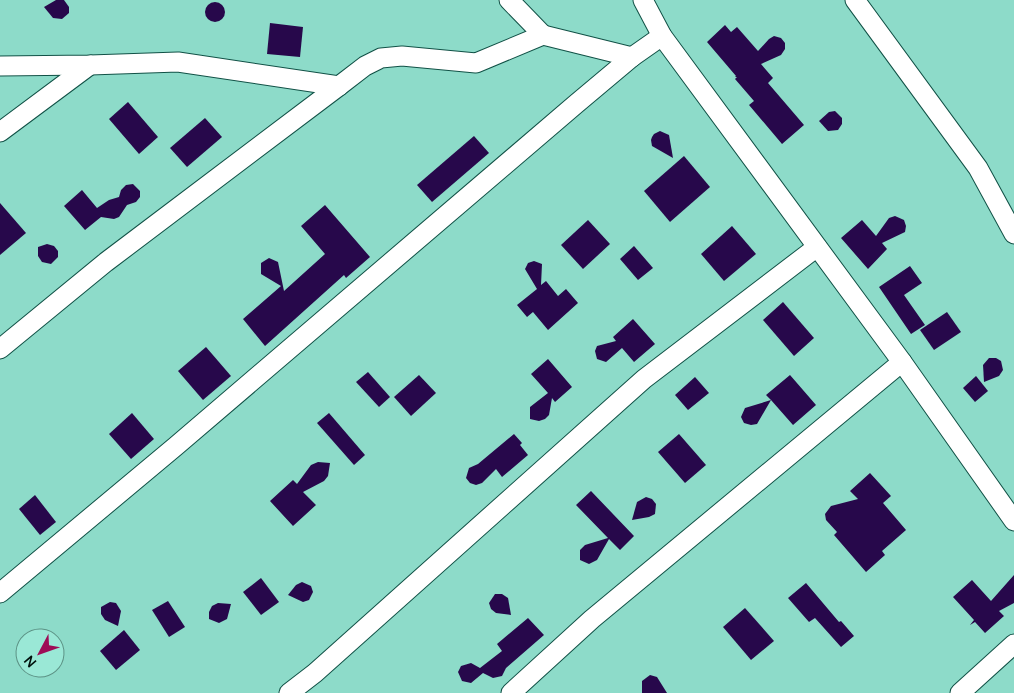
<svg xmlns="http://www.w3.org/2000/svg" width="1014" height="693" viewBox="0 0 1014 693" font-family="Manrope,sans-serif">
  <rect width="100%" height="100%" fill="#8ddbc9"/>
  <!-- building -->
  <g fill="#27084b">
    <polygon points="56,0 64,0 69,7 69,13 62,19 53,18 44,7"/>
    <circle cx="215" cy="12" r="10"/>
    <polygon points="270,23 303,27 300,57 267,54"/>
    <polygon points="725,25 731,32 737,27 758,51 769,39 774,36 781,38 785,43 785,49 781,55 761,64 773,78 768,83 804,125 782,144 749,105 754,101 735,79 737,77 735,77 736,76 707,42"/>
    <polygon points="128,102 158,137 139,154 109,119"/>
    <polygon points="835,111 842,118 842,124 838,130 828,131 819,121 829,112"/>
    <polygon points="205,118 222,137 187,167 170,148"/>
    <polygon points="660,131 669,135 673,158 652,146 651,140 652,137 654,134"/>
    <polygon points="474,136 489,153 432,202 417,185"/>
    <polygon points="684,156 710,187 670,222 644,191"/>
    <polygon points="133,184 140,191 140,197 136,202 127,205 119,217 114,219 101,217 85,230 64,206 82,190 97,208 109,200 119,197 121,190 126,185"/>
    <polygon points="0,203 26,233 0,255"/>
    <polygon points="325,205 370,257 346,278 344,275 265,346 243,319 281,286 261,274 261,263 269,258 278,262 284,291 325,254 301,226"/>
    <polygon points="895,216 904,220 906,226 905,232 882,243 887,249 868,269 841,238 862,220 876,236 889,218"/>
    <polygon points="588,220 610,244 583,269 561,245"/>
    <polygon points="732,226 756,254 724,281 701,254"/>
    <polygon points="47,244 54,246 58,251 58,257 51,264 42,262 38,256 38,247"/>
    <polygon points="634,246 653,268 638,280 620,259"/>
    <polygon points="534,261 542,264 541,285 546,281 558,296 566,289 578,303 548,330 533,312 527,317 517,305 537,289 525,269 528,263"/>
    <polygon points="910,266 922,283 904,295 925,325 911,334 879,287"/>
    <polygon points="783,302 814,338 794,356 763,320"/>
    <polygon points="947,312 961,332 934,350 920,330"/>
    <polygon points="633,319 655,344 634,362 622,348 606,362 597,359 595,351 597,346 616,341 613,337"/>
    <polygon points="206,347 231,376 203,400 178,371"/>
    <polygon points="989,358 996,358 1001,361 1003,370 999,376 984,382 983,365"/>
    <polygon points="548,359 572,387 555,402 552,398 549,415 545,419 539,421 530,419 530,407 548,393 531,374"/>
    <polygon points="368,372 390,397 379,407 356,382"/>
    <polygon points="419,375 436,393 411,416 394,397"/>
    <polygon points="790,375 816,405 793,425 771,400 757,424 751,425 744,423 741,417 745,408 771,400 766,395"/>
    <polygon points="976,376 988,391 975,402 963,388"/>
    <polygon points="695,377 709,393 688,410 675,395"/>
    <polygon points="132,413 154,439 131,459 109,434"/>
    <polygon points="329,413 365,455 354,465 317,423"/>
    <polygon points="514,434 522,443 520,445 528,455 502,477 496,469 482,483 476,485 470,483 466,478 469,468 478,464"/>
    <polygon points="679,434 706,465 685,483 658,452"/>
    <polygon points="318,462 330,463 328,476 324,481 303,492 316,505 293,526 270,501 293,480 297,484 311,465"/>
    <polygon points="870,473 891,496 883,503 906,530 882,551 885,555 866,572 834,535 837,532 826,520 825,514 831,506 858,499 850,491"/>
    <polygon points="591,491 634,536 620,550 609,539 597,560 589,564 580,560 580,550 585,545 608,538 576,505"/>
    <polygon points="35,495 56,522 40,535 19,509"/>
    <polygon points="646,497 652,499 656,504 655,514 649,517 632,520 637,502"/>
    <polygon points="1014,575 1014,603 999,611 1004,616 985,633 975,622 970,625 974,620 953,597 972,580 991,601"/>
    <polygon points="261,578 279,602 261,615 243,592"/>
    <polygon points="302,582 311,586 313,592 309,600 303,602 288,595 296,585"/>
    <polygon points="806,583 839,622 841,621 854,636 841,647 815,618 809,622 788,598"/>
    <polygon points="495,594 502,594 508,598 511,615 496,613 491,609 489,603"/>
    <polygon points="168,601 185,627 169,637 152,610"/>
    <polygon points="110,602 116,603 121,611 118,626 105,620 101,614 101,607"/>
    <polygon points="218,603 231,604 227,619 219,623 209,619 209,612 212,606"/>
    <polygon points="745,608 774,641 751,660 723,627"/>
    <polygon points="528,618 544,635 506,668 502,676 493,678 483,673 471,683 462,681 458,672 461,666 471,663 480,668 502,651 497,644"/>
    <polygon points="124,630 140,650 116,670 100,651"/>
    <polygon points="650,675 657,677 667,693 642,693 642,681"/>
  </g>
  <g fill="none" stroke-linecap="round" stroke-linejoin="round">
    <defs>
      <g id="minor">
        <polyline points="509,0 543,35"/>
        <polyline points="643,0 662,36 902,362 1014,521"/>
        <polyline points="855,0 978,168 1014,234"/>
        <polyline points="0,66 90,65 178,62 339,86"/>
        <polyline points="0,132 90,65"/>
        <polyline points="0,349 106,262 339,86 365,66 381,58 402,56 476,63 543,35 632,57"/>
        <polyline points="0,593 176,446 576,104 632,57 662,36"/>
        <polyline points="289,693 315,673 644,379 817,247"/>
        <polyline points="511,693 592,619 902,362"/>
        <polyline points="960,693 1014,644"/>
      </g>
    </defs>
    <!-- minor casing -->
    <use href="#minor" stroke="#115146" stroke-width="21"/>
    <!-- minor -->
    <use href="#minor" stroke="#fff" stroke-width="19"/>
  </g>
  <!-- north arrow -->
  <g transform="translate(40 653) rotate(229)"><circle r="24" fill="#9ae8d6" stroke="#5c9285"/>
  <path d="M0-4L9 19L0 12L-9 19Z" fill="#9e0c56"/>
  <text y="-8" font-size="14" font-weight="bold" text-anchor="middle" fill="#00100c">N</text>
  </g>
</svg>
